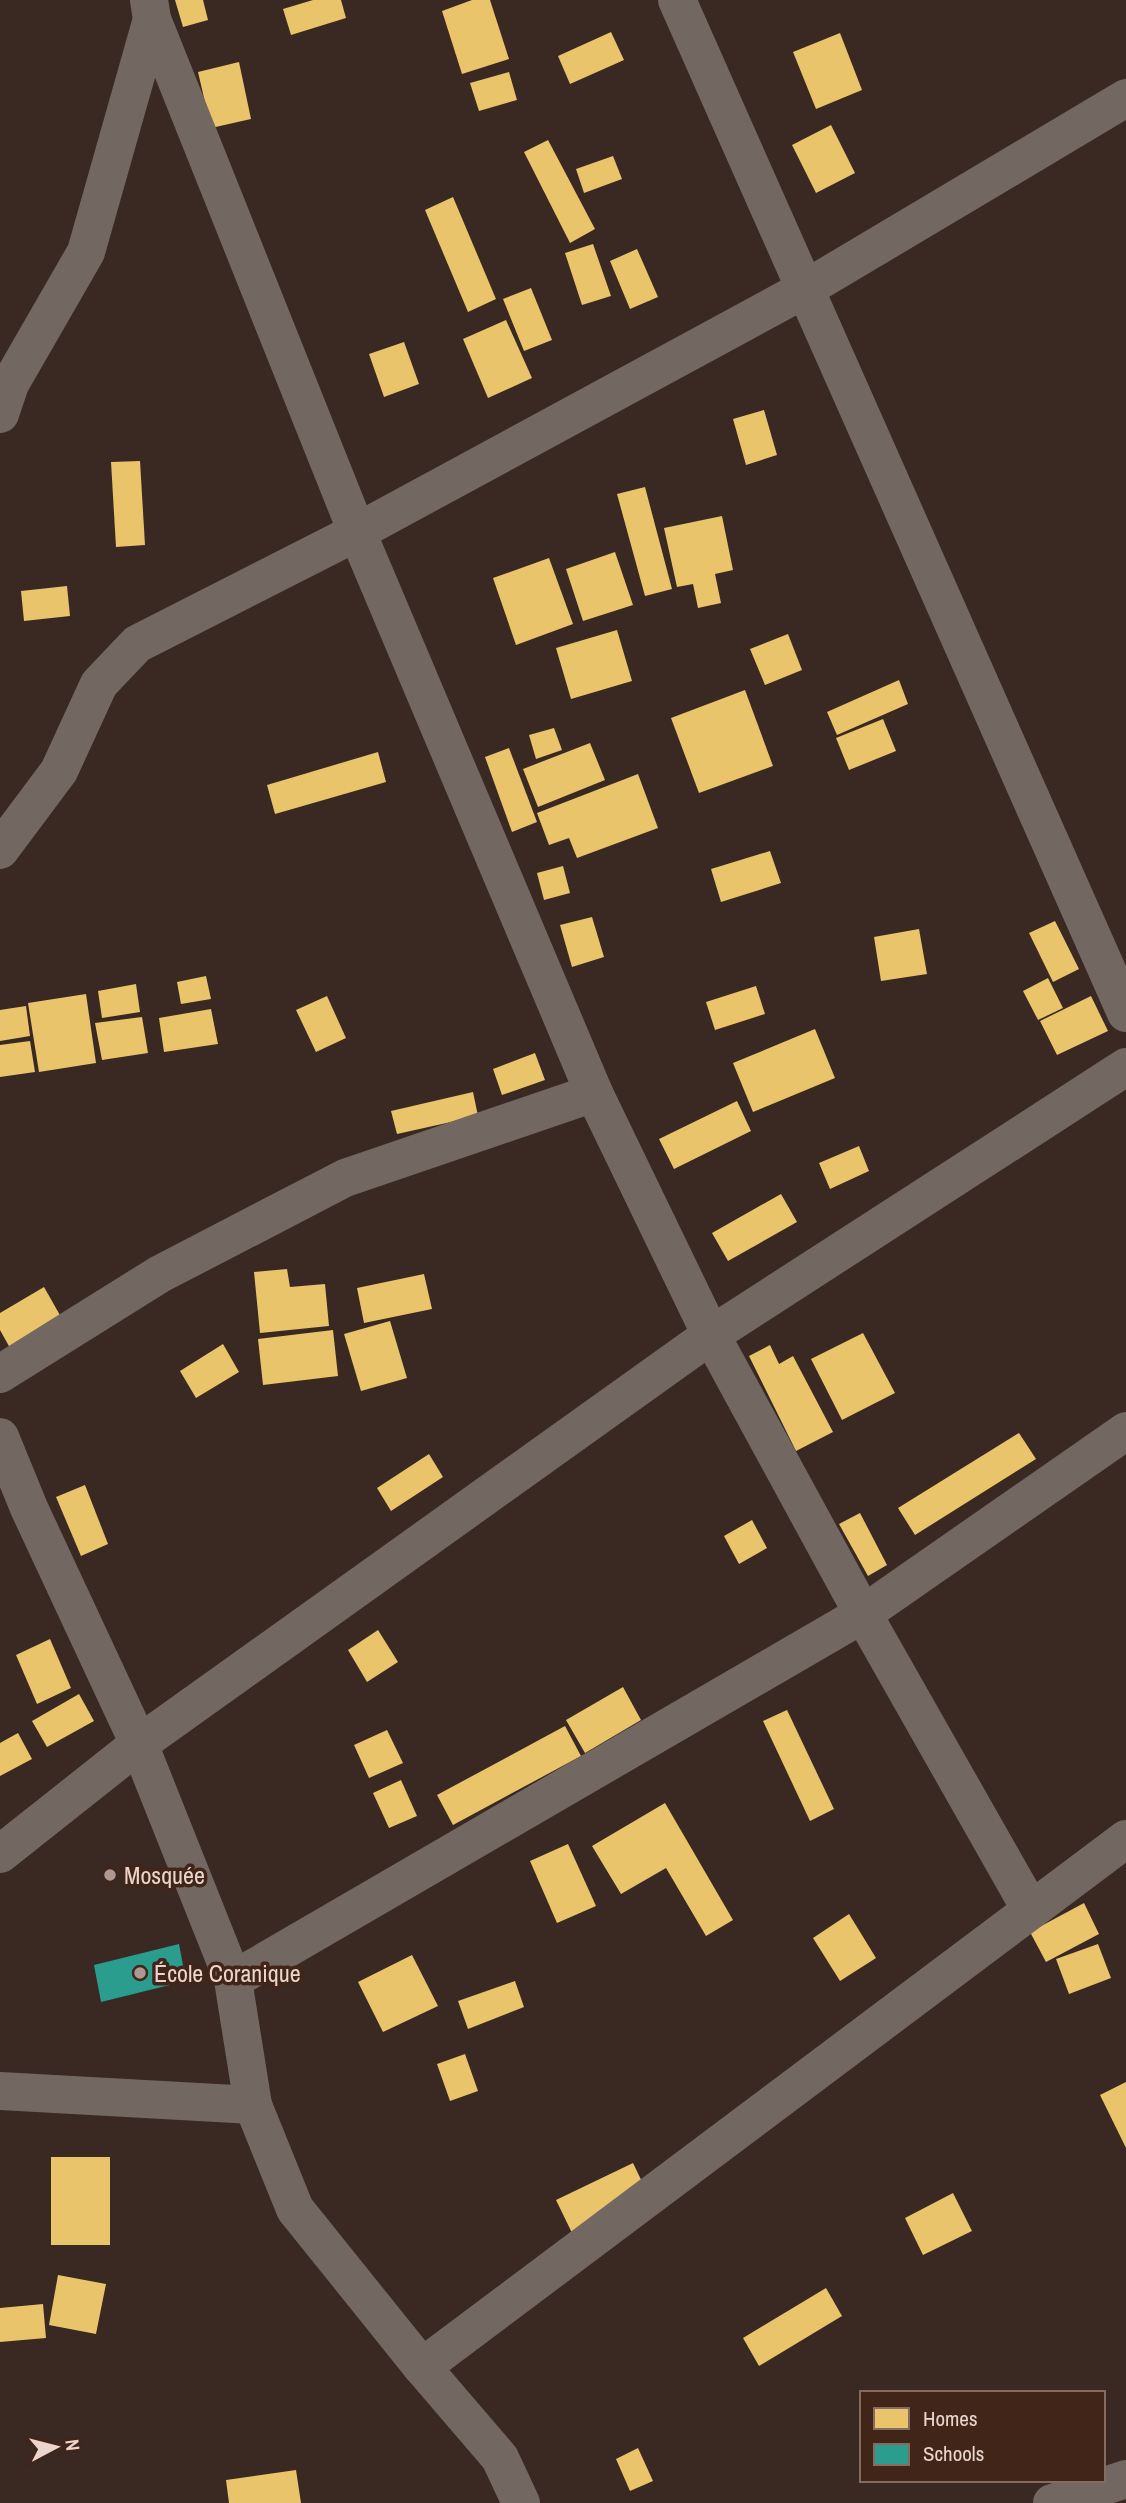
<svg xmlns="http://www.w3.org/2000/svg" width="1126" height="2503" viewBox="0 0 1126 2503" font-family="'Archivo Narrow',sans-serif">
  <rect width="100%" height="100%" fill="#392922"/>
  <!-- homes -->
  <g fill="#e9c46a">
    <polygon points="175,0 203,0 208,20 183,27"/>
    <polygon points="313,0 341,0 346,18 291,35 283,9"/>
    <polygon points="472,0 490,0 509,59 462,74 442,11"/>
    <polygon points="611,32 624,60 570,84 558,56"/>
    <polygon points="840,33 862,90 816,109 793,52"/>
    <polygon points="239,62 251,119 211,128 198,72"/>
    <polygon points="509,72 517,100 479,111 470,83"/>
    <polygon points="831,125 855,173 816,193 792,145"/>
    <polygon points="548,140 595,229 570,243 524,152"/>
    <polygon points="613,156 622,179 584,193 576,169"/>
    <polygon points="453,197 496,299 468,312 425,210"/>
    <polygon points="593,244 611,296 582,305 565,253"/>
    <polygon points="637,249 658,297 630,309 610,261"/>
    <polygon points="531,288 552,340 524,351 503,299"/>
    <polygon points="506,320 532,378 488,398 463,339"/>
    <polygon points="404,342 419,384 384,397 369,354"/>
    <polygon points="764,410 777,455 746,465 733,419"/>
    <polygon points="140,461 145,545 116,547 111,462"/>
    <polygon points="645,487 672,589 645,596 617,494"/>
    <polygon points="722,516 733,570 715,574 721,603 698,608 693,584 677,587 664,528"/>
    <polygon points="615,552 633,605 583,621 566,569"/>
    <polygon points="549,558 573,624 516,645 493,578"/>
    <polygon points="67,586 70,616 24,621 21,591"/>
    <polygon points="617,630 632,681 571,699 556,648"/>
    <polygon points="788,634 802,670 765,685 750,649"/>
    <polygon points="899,680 908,704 837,735 827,712"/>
    <polygon points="745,690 773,766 699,793 671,718"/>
    <polygon points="883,719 896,751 849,770 836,738"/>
    <polygon points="554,728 562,750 536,759 529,735"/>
    <polygon points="590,743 605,780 538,807 523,769"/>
    <polygon points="509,748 537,822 512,832 485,757"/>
    <polygon points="378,752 386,782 275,814 267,785"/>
    <polygon points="638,774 658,828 577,858 569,838 549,845 537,813"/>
    <polygon points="770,851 781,883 721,902 711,869"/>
    <polygon points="563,866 570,893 544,900 537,873"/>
    <polygon points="592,917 604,957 572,967 560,925"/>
    <polygon points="1055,921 1079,969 1053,982 1029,933"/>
    <polygon points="919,929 927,974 881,981 874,937"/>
    <polygon points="206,976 211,999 181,1004 177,982"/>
    <polygon points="1048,978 1063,1008 1038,1020 1023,991"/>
    <polygon points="136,984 140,1012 102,1018 98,991"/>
    <polygon points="756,986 765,1014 715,1030 706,1002"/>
    <polygon points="86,994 96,1063 39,1072 28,1003"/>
    <polygon points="327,996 346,1038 316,1052 296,1010"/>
    <polygon points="1091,996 1108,1031 1057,1055 1040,1021"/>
    <polygon points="26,1006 30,1036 0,1041 0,1010"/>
    <polygon points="211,1009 218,1044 164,1052 159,1018"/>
    <polygon points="142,1017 148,1053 102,1060 95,1023"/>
    <polygon points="815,1029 835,1078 753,1112 733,1063"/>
    <polygon points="30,1041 35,1072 0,1077 0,1045"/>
    <polygon points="535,1053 545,1080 502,1095 493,1069"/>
    <polygon points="473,1092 478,1116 397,1134 391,1111"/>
    <polygon points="737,1101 751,1131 674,1169 659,1139"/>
    <polygon points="859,1146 869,1171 830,1189 819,1163"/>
    <polygon points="781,1194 797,1222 728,1261 712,1233"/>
    <polygon points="287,1269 290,1287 325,1284 329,1326 260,1333 254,1272"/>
    <polygon points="424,1274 432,1309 364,1323 357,1288"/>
    <polygon points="44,1287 61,1317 10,1348 0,1330 0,1313"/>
    <polygon points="390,1321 407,1378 361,1391 344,1334"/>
    <polygon points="333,1330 338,1376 263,1385 258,1339"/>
    <polygon points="863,1333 895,1393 842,1420 811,1359"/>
    <polygon points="223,1344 239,1372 196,1398 180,1371"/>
    <polygon points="770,1345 779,1364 793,1356 833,1432 796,1451 749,1356"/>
    <polygon points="1019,1433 1036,1459 915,1535 898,1508"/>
    <polygon points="429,1454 443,1477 391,1511 377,1488"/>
    <polygon points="85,1485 108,1544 81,1556 56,1497"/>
    <polygon points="860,1513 887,1565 868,1576 839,1524"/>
    <polygon points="752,1520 767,1548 739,1564 724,1536"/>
    <polygon points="378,1630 398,1662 367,1682 348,1650"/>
    <polygon points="50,1639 71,1688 37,1704 16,1655"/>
    <polygon points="623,1687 641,1720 585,1753 566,1720"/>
    <polygon points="79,1694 94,1721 47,1747 32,1721"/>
    <polygon points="787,1710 834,1809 810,1821 763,1721"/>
    <polygon points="565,1726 581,1756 453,1825 437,1795"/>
    <polygon points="387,1730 403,1763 369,1778 354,1745"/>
    <polygon points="18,1733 32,1759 0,1776 0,1743"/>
    <polygon points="401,1780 417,1816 389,1828 373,1793"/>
    <polygon points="665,1803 733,1920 706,1936 666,1868 621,1894 592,1846"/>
    <polygon points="568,1844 596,1906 557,1923 530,1861"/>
    <polygon points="1084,1903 1099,1934 1046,1962 1030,1932"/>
    <polygon points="849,1914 876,1958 840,1981 813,1938"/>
    <polygon points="1098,1944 1111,1978 1069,1994 1056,1959"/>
    <polygon points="412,1955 438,2006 383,2032 358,1982"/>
    <polygon points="515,1981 524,2007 468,2029 458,2001"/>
    <polygon points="465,2054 478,2091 450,2101 437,2064"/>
    <polygon points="1126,2082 1126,2148 1100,2095"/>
    <rect x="51" y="2157" width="59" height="88"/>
    <polygon points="633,2163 647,2192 573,2235 556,2200"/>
    <polygon points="953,2193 972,2231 923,2255 905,2218"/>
    <polygon points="58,2275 106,2284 96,2334 49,2325"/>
    <polygon points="826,2288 842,2316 759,2366 743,2338"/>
    <polygon points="43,2304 46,2338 0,2342 0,2308"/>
    <polygon points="638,2448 653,2481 630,2491 616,2459"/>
    <polygon points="296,2470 301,2503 229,2503 226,2480"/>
  </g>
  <!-- schools -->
  <polygon fill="#2a9d8f" points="179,1944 186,1981 101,2002 94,1965"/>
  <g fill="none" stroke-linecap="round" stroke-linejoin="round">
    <!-- minor -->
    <g stroke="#736762" stroke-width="38">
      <polyline points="149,0 152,19 357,532 594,1093 711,1335 863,1614 1031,1910"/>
      <polyline points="677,0 1126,1013"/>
      <polyline points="0,414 10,384 86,252 152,19"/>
      <polyline points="0,850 59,771 99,684 137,644 357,532 807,288 1126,98"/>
      <polyline points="0,1374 160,1274 345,1178 594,1093"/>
      <polyline points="0,1437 29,1508 139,1744 233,1980 253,2105 295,2209 422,2367 500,2458 521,2503"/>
      <polyline points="0,1854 139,1744 711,1335 1126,1067"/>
      <polyline points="233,1980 863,1614 1126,1431"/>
      <polyline points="0,2091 253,2105"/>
      <polyline points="422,2367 1126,1839"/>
      <polyline points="1052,2503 1126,2479"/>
    </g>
  </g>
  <!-- markers -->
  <g fill="#ac9992" stroke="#422519" stroke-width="2.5">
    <circle cx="110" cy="1875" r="7"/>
    <circle cx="140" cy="1973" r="7"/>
  </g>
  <g text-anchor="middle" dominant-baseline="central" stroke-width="7" stroke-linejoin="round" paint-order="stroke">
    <!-- poi labels -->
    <g font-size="24" fill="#ead6ce" stroke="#422519" text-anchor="start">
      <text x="124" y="1875">Mosquée</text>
      <text x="154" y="1973">École Coranique</text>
    </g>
  </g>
  <!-- legend -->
  <rect x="860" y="2391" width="245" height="91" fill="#422519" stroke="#856c61" stroke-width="2"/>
  <rect x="874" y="2408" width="35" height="21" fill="#e9c46a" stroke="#856c61" stroke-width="2"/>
  <text x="923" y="2426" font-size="21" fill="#ead6ce">Homes</text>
  <rect x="874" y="2444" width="35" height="21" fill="#2a9d8f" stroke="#856c61" stroke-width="2"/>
  <text x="923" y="2461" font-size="21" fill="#ead6ce">Schools</text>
  <!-- north arrow -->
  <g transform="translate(56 2447) rotate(83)" stroke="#422519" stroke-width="5" paint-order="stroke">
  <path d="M0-5L12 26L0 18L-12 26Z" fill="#ead6ce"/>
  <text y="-10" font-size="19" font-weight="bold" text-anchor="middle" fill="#ead6ce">N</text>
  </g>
</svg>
